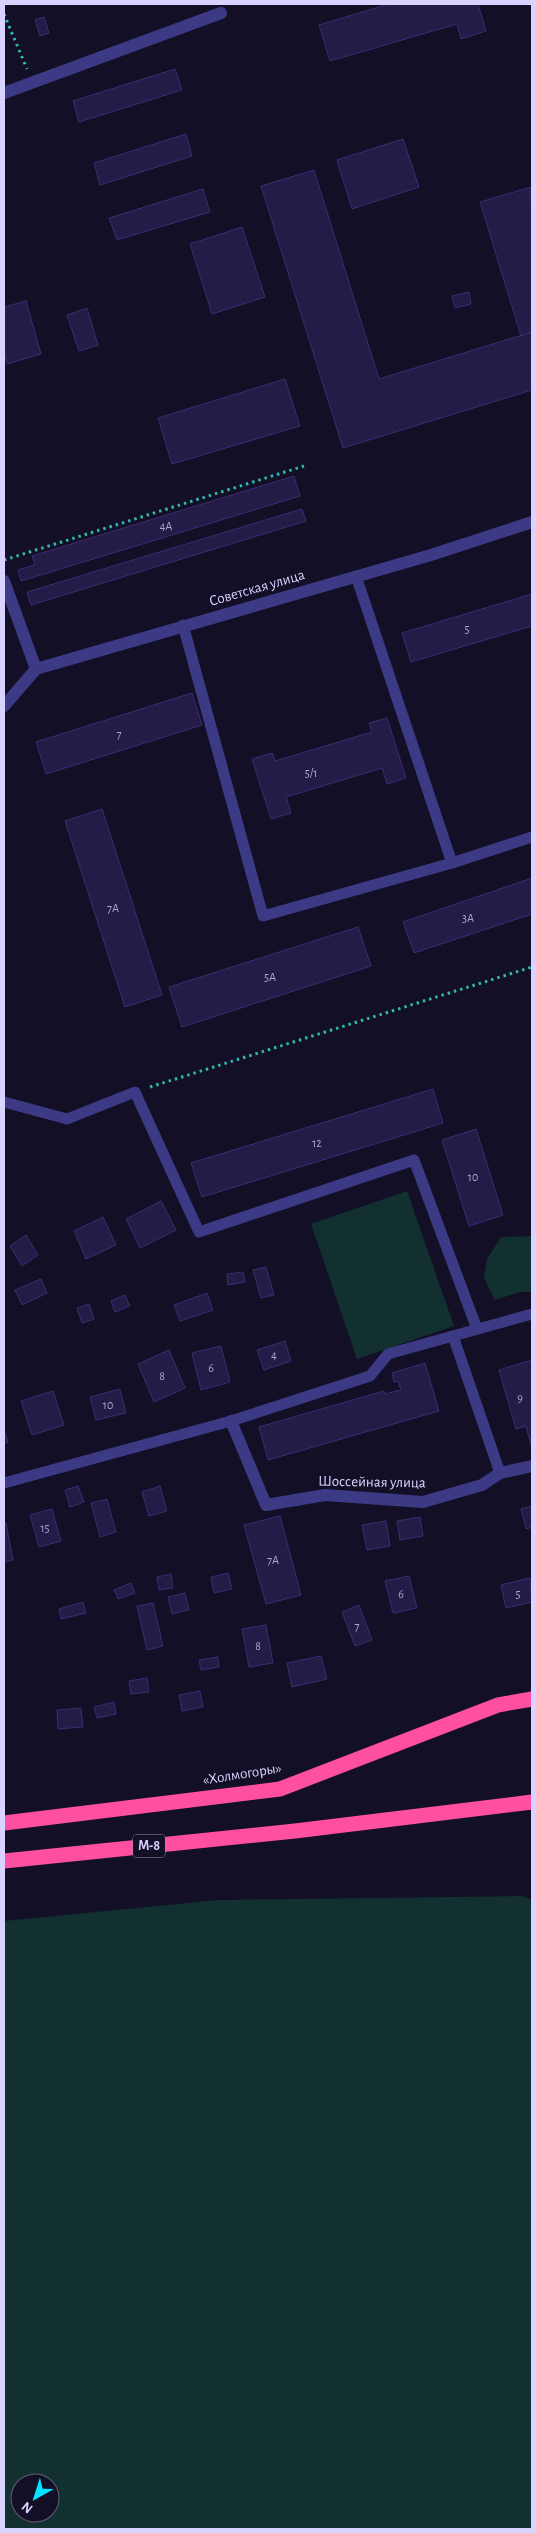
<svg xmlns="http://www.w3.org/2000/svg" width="536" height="2533" viewBox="0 0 536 2533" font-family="'Alegreya Sans',sans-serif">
  <rect width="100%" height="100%" fill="#130f26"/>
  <!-- green -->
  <g fill="#12302f" fill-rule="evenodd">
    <polygon points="407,1191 454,1326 357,1359 311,1224"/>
    <polygon points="532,1236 532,1292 520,1292 495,1300 484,1278 487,1259 501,1237"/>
    <path d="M523 1896 532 1900V2529H4V1921L219 1900ZM20 2483H50V2513H20Z"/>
  </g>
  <!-- building -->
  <g fill="#241b47" stroke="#3b2d73">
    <polygon points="389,4 478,4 486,31 461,39 457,24 330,61 319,25"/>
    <polygon points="44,17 49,33 40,36 35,20"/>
    <polygon points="175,69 182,90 79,122 73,101"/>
    <polygon points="186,134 192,156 100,185 94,163"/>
    <polygon points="403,139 419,187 352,209 337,160"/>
    <polygon points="314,170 379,379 532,332 532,390 343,448 261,186"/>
    <polygon points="531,187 532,332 521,336 480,202"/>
    <polygon points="203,189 210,212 117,240 109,218"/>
    <polygon points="242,227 265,297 212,314 190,244"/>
    <polygon points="469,292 471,304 455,308 452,296"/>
    <polygon points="26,301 41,354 7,364 4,351 4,307"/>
    <polygon points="87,308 98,345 79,351 67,315"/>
    <polygon points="285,379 300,426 172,464 158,418"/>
    <polygon points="294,476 300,496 21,581 18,570 35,565 32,556"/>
    <polygon points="302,509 306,521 31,605 27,592"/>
    <polygon points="532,594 532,626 411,662 402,633"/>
    <polygon points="192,693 202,725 46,774 36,742"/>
    <polygon points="387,718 406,778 387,784 382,768 286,797 291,813 271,819 252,759 272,753 275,761 372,732 369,723"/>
    <polygon points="102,809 162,995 125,1007 65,821"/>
    <polygon points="532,878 532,914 414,953 403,922"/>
    <polygon points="358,927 371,966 182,1027 169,987"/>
    <polygon points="433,1089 443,1123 202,1197 191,1163"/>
    <polygon points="476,1129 503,1215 469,1226 442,1140"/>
    <polygon points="161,1201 176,1230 140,1248 126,1219"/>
    <polygon points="103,1217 116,1245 86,1259 74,1231"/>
    <polygon points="26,1235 38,1255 22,1266 10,1246"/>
    <polygon points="266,1267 274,1295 261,1298 253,1270"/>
    <polygon points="243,1272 245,1282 228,1285 227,1274"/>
    <polygon points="41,1279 47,1293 22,1305 15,1290"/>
    <polygon points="207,1293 213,1310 180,1321 174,1305"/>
    <polygon points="125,1295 130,1306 115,1312 111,1301"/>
    <polygon points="89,1304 94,1319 82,1323 77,1308"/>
    <polygon points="285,1341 291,1361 264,1370 257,1350"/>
    <polygon points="221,1346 230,1382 201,1390 192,1353"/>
    <polygon points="169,1350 185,1388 154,1402 138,1364"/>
    <polygon points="532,1360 532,1444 531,1445 526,1426 516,1429 499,1370"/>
    <polygon points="425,1363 439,1411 268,1460 259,1427 384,1391 385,1394 401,1390 398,1381 394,1382 392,1373"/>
    <polygon points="120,1389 126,1413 96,1420 90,1397"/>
    <polygon points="53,1391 64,1425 32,1435 21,1401"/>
    <polygon points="4,1430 8,1442 4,1444"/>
    <polygon points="78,1486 84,1502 70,1507 65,1490"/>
    <polygon points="160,1486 167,1511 149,1516 142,1492"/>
    <polygon points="107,1499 116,1532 100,1537 91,1503"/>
    <polygon points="532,1506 532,1527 526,1529 521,1509"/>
    <polygon points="52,1509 61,1541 39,1547 30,1515"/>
    <polygon points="280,1516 301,1595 266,1604 244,1525"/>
    <polygon points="420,1517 423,1536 400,1540 397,1521"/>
    <polygon points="386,1521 390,1546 367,1550 362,1525"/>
    <polygon points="6,1523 13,1560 4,1562 4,1524"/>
    <polygon points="228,1573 232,1589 214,1593 211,1577"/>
    <polygon points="171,1574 173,1588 159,1590 157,1577"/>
    <polygon points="409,1576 417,1608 393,1613 385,1581"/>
    <polygon points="530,1578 532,1602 506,1608 501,1585"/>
    <polygon points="131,1583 135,1593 118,1599 114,1590"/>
    <polygon points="185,1593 189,1610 172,1614 168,1597"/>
    <polygon points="83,1602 86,1613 61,1619 59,1609"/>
    <polygon points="153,1603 163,1646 147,1650 137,1606"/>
    <polygon points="359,1605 372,1640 355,1646 342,1612"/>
    <polygon points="266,1625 273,1663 249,1667 242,1629"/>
    <polygon points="321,1656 327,1679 292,1687 287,1663"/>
    <polygon points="218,1657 219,1667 201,1670 199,1660"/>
    <polygon points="147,1678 149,1692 131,1694 129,1681"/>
    <polygon points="200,1691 203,1707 182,1711 179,1695"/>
    <polygon points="114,1702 116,1714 97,1718 94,1707"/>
    <polygon points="81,1708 83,1727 58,1729 57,1710"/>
  </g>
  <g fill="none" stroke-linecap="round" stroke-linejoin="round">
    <!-- path -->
    <g stroke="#2fb8b0" stroke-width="3" stroke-dasharray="2.5 4" stroke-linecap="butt">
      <polyline points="4,14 27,69"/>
      <polyline points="4,560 304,466"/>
      <polyline points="150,1087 532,967"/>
    </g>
    <!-- lane -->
    <g stroke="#3d3a85" stroke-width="11">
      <polyline points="356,576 452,863 532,837"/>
      <polyline points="183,625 263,916 452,863"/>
      <polyline points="4,1102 67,1119 135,1092 199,1232 414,1160 477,1329"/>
      <polyline points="453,1336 500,1473"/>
      <polyline points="4,1483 231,1421 370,1376 388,1354 532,1314"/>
    </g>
    <!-- street -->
    <g stroke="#3d3a85" stroke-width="12">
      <polyline points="4,93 221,13"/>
      <polyline points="4,581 36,669"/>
      <polyline points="4,706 36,669 431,555 532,522"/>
      <polyline points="231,1421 266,1505 325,1495 423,1502 482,1485 500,1473 532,1466"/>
    </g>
    <!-- highway -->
    <g stroke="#ff4fa3" stroke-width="15">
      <polyline points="4,1823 280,1789 498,1705 532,1699"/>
      <polyline points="4,1861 295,1831 532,1802"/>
    </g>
  </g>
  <g text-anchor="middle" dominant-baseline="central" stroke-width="4.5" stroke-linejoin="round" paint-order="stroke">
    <!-- number labels -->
    <g font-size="12" fill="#aca6d1">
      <text x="166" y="526">4А</text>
      <text x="467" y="629">5</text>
      <text x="119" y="734">7</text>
      <text x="311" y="773">5/1</text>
      <text x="113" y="908">7А</text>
      <text x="468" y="918">3А</text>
      <text x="270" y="977">5А</text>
      <text x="317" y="1143">12</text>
      <text x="473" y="1177">10</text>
      <text x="274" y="1355">4</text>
      <text x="211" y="1368">6</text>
      <text x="162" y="1376">8</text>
      <text x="520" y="1398">9</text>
      <text x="108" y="1405">10</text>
      <text x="45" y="1528">15</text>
      <text x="273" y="1560">7А</text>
      <text x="401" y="1594">6</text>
      <text x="518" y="1594">5</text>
      <text x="357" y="1626">7</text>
      <text x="258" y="1646">8</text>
    </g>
    <!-- shield labels -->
    <rect fill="#130f26" stroke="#9e99be" stroke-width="1" x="133" y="1834.5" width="32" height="23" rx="4"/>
    <g font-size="14" font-weight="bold" fill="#d9d4ff">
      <text x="149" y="1846">М-8</text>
    </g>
    <!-- street labels -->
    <g font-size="15" fill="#d9d4ff" stroke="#130f26">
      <text transform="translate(257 588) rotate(-16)">Советская улица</text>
      <text transform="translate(372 1482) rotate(1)">Шоссейная улица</text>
      <text transform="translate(242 1774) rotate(-9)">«Холмогоры»</text>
    </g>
  </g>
  <!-- border -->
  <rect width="536" height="2533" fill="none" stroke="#d9d4ff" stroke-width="10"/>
  <!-- north arrow -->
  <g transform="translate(35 2498) rotate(219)"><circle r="24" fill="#130f26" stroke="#625e7d"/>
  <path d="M0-4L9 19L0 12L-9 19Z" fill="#00e5ff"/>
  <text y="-8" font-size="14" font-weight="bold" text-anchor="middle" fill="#d9d4ff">N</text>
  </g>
</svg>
